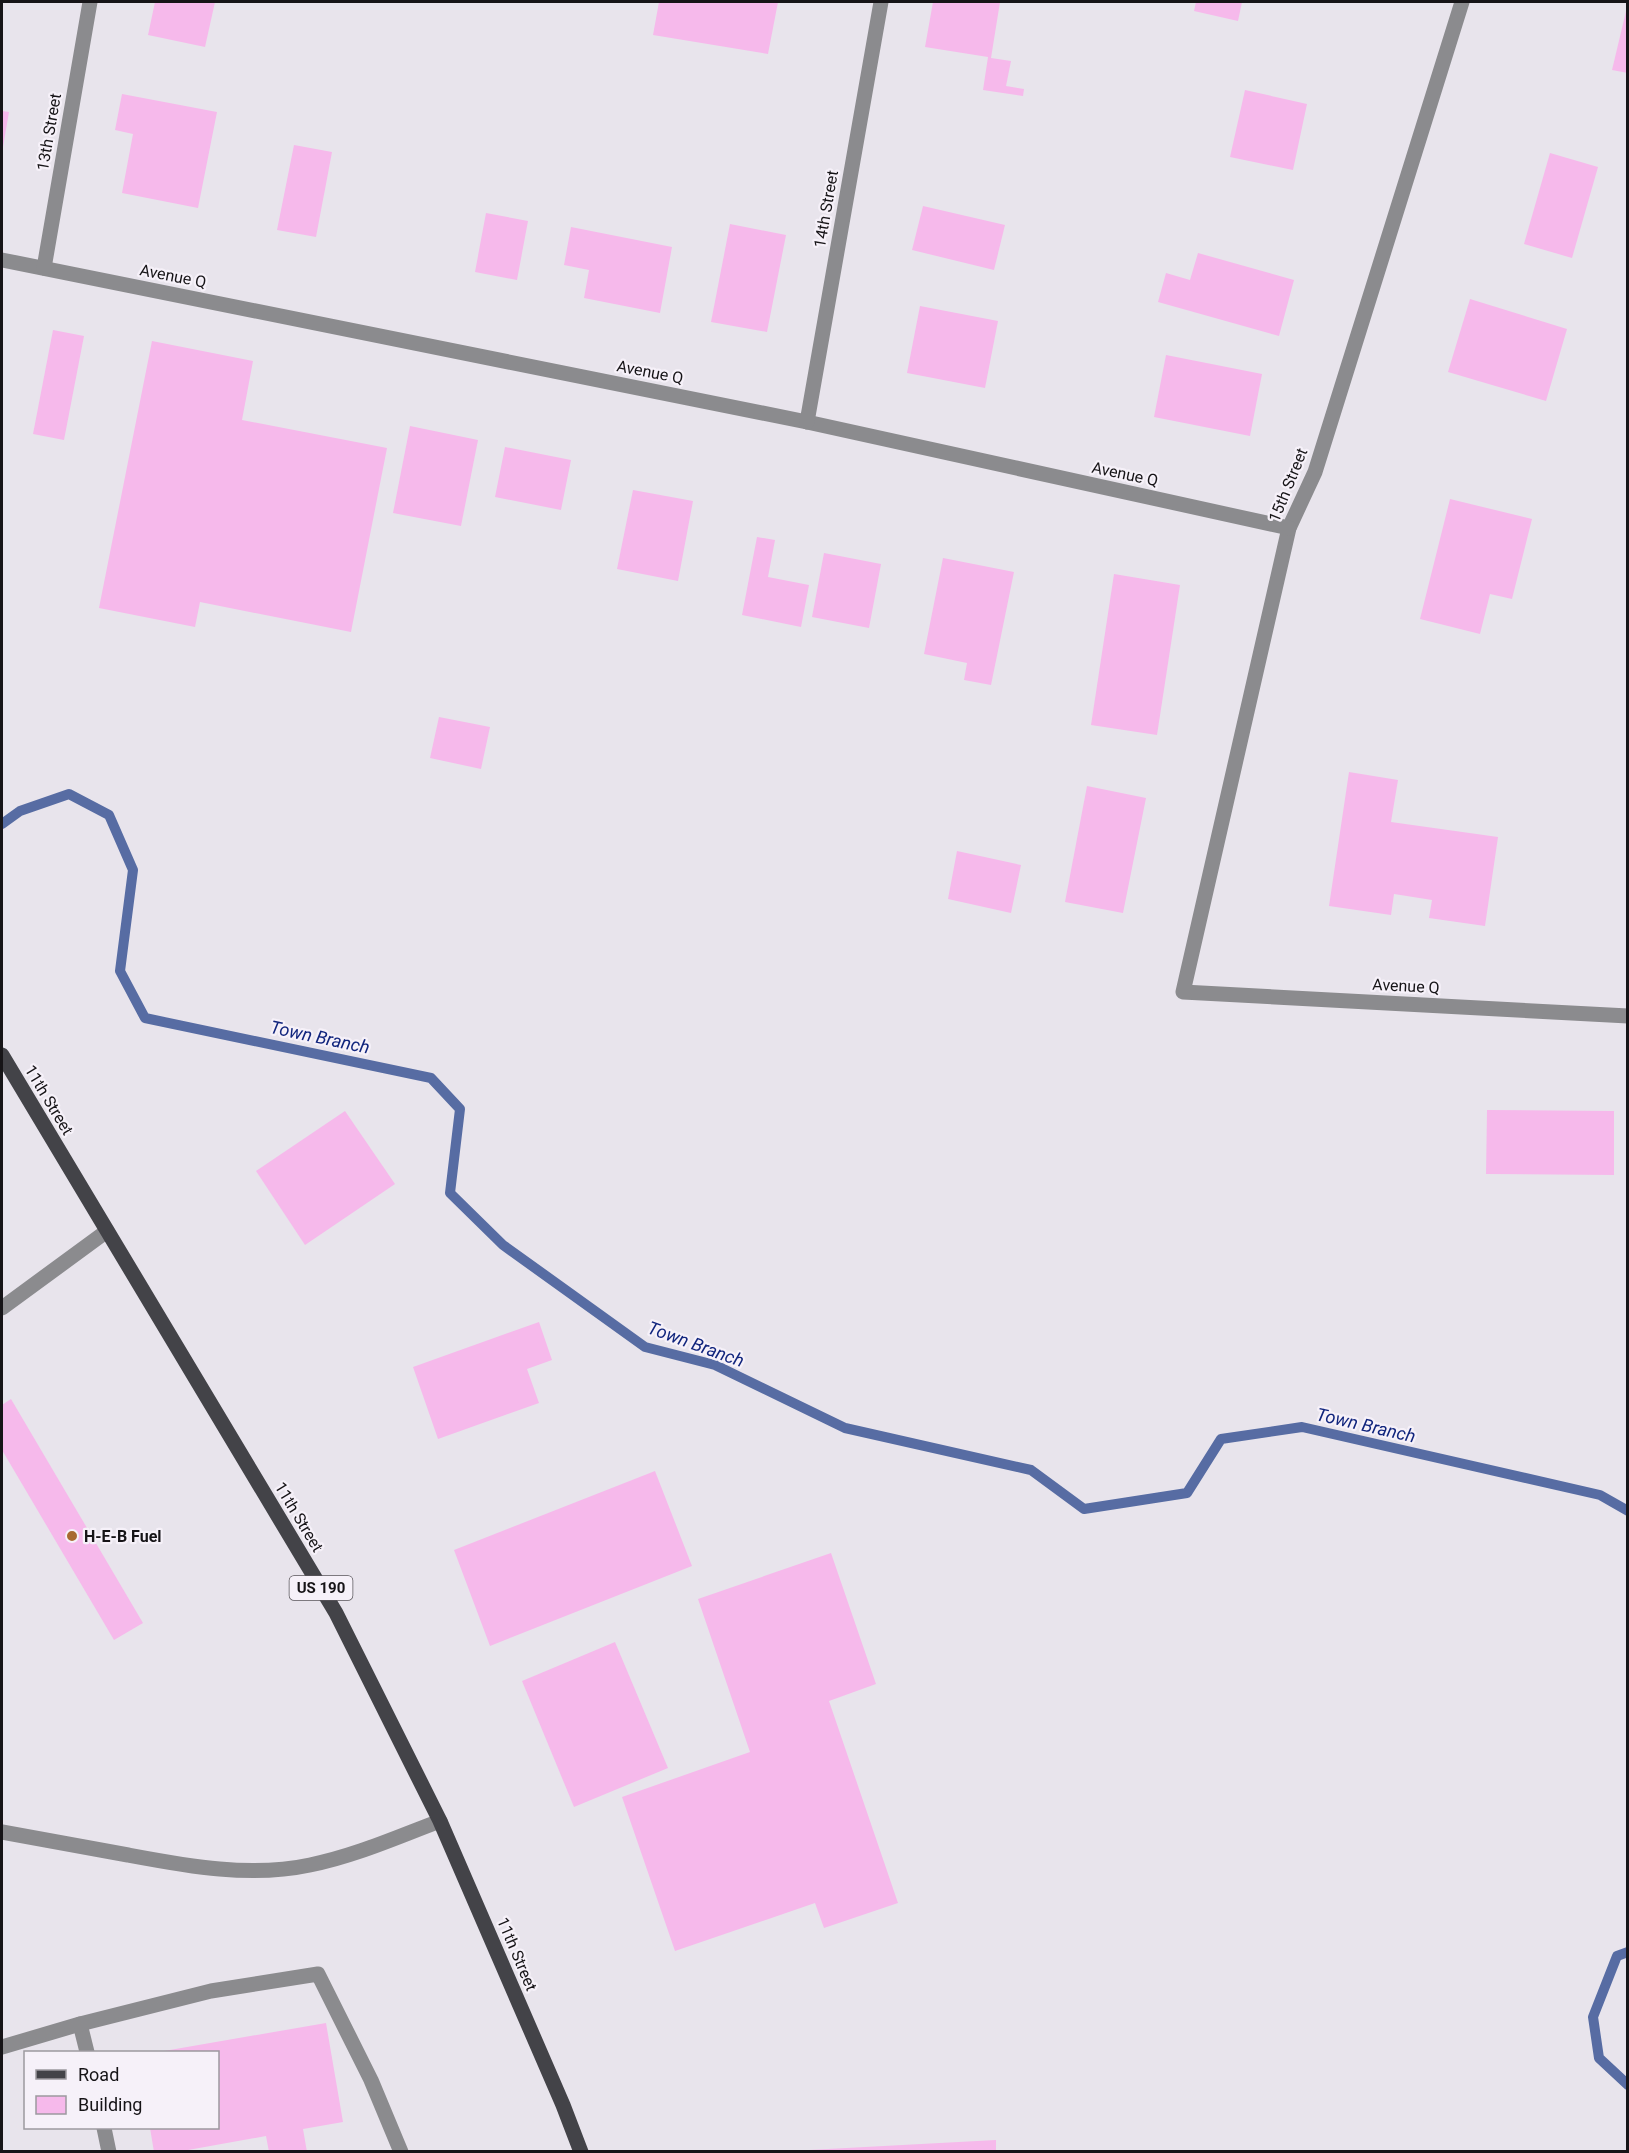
<svg xmlns="http://www.w3.org/2000/svg" width="1629" height="2153" viewBox="0 0 1629 2153" font-family="Roboto,sans-serif">
  <rect width="100%" height="100%" fill="#e8e4ec"/>
  <g fill="none" stroke-linecap="round" stroke-linejoin="round">
    <!-- stream -->
    <g stroke="#576ca3" stroke-width="10">
      <polyline points="2,824 20,811 69,794 109,815 133,870 120,971 145,1018 431,1078 460,1109 450,1193 503,1245 645,1347 715,1365 845,1428 1031,1470 1084,1509 1187,1493 1221,1439 1302,1427 1600,1495 1628,1511"/>
      <polyline points="1628,1952 1617,1956 1593,2017 1599,2058 1628,2085"/>
    </g>
  </g>
  <!-- building -->
  <g fill="#f6b9eb">
    <polygon points="155,2 215,2 205,47 148,35"/>
    <polygon points="659,2 778,2 768,54 653,35"/>
    <polygon points="933,2 1000,2 991,58 1011,61 1006,86 1024,89 1023,96 983,90 988,57 925,47"/>
    <polygon points="1196,2 1242,2 1238,21 1194,11"/>
    <polygon points="1627,7 1628,7 1628,73 1612,70"/>
    <polygon points="1245,90 1307,104 1293,170 1230,157"/>
    <polygon points="122,94 217,112 198,208 122,193 133,134 115,130"/>
    <polygon points="2,111 9,112 3,147 2,147"/>
    <polygon points="294,145 332,152 316,237 277,230"/>
    <polygon points="1550,153 1598,167 1572,258 1524,244"/>
    <polygon points="923,206 1005,225 994,270 912,250"/>
    <polygon points="486,213 528,221 517,280 475,272"/>
    <polygon points="730,224 786,235 767,332 711,322"/>
    <polygon points="571,227 672,247 660,313 584,298 589,270 564,265"/>
    <polygon points="1198,253 1294,280 1279,336 1158,302 1166,273 1190,280"/>
    <polygon points="1470,299 1567,329 1546,401 1448,372"/>
    <polygon points="920,306 998,321 985,388 907,373"/>
    <polygon points="53,330 84,336 64,440 33,434"/>
    <polygon points="152,341 253,361 242,420 387,448 351,632 200,602 195,627 99,608"/>
    <polygon points="1166,355 1262,374 1250,436 1154,417"/>
    <polygon points="410,426 478,440 461,526 393,513"/>
    <polygon points="505,447 571,460 561,510 495,497"/>
    <polygon points="633,490 693,501 678,581 617,569"/>
    <polygon points="1450,499 1532,519 1512,599 1490,594 1480,634 1420,619"/>
    <polygon points="757,537 775,540 768,577 809,585 801,627 742,615"/>
    <polygon points="824,553 881,564 869,628 812,617"/>
    <polygon points="943,558 1014,572 991,685 964,680 967,663 924,654"/>
    <polygon points="1114,574 1180,585 1157,735 1091,725"/>
    <polygon points="439,717 490,727 481,769 430,758"/>
    <polygon points="1349,772 1398,780 1391,822 1498,837 1485,926 1429,918 1432,900 1394,894 1391,915 1329,906"/>
    <polygon points="1087,786 1146,798 1123,913 1065,902"/>
    <polygon points="957,851 1021,865 1011,913 948,899"/>
    <polygon points="1487,1110 1614,1111 1614,1175 1486,1174"/>
    <polygon points="345,1111 395,1184 305,1245 256,1171"/>
    <polygon points="539,1322 552,1360 527,1369 539,1403 438,1439 413,1367"/>
    <polygon points="11,1399 143,1623 114,1640 2,1450 2,1405"/>
    <polygon points="655,1471 692,1566 490,1646 454,1550"/>
    <polygon points="831,1553 876,1684 829,1701 898,1903 824,1928 815,1903 675,1951 622,1797 750,1752 698,1599"/>
    <polygon points="615,1642 668,1768 574,1807 522,1681"/>
    <polygon points="326,2023 343,2122 303,2129 307,2152 269,2152 266,2136 177,2152 154,2152 150,2128 218,2128 218,2052 164,2051"/>
    <polygon points="996,2140 996,2152 809,2152 809,2150"/>
  </g>
  <g fill="none" stroke-linecap="round" stroke-linejoin="round">
    <!-- minor -->
    <g stroke="#8b8b8e" stroke-width="15">
      <polyline points="1462,2 1315,472 1289,528 1183,992 1628,1016"/>
      <polyline points="2,260 807,422 1289,528"/>
      <polyline points="44,268 90,2"/>
      <polyline points="807,422 881,2"/>
      <polyline points="2,1308 107,1231"/>
      <path d="M2 1832C44 1840 86 1847 128 1855 187 1866 250 1878 310 1865 355 1856 397 1837 440 1821"/>
      <polyline points="80,2024 87,2052"/>
      <polyline points="2,2047 80,2024 211,1991 318,1974 371,2080 401,2152"/>
      <polyline points="104,2128 109,2152"/>
    </g>
    <!-- major -->
    <polyline stroke="#434348" stroke-width="15" points="2,1055 336,1613 440,1821 563,2105 581,2152"/>
  </g>
  <!-- markers -->
  <circle fill="#a86a30" stroke="#f6f1f9" stroke-width="2" cx="72" cy="1536" r="6"/>
  <g text-anchor="middle" dominant-baseline="central" stroke-width="4.5" stroke-linejoin="round" paint-order="stroke">
    <!-- shield labels -->
    <rect fill="#f6f1f9" stroke="#59565b" stroke-width="1.5" x="289.5" y="1576" width="63" height="24" rx="4.5"/>
    <g font-size="15" font-weight="bold" fill="#161417">
      <text x="321" y="1588">US 190</text>
    </g>
    <!-- street labels -->
    <g font-size="16" fill="#161417" stroke="#f6f1f9">
      <text transform="translate(49 132) rotate(-80)">13th Street</text>
      <text transform="translate(826 209) rotate(-80)">14th Street</text>
      <text transform="translate(173 276) rotate(11)">Avenue Q</text>
      <text transform="translate(650 372) rotate(11)">Avenue Q</text>
      <text transform="translate(1125 474) rotate(12)">Avenue Q</text>
      <text transform="translate(1288 485) rotate(-68)">15th Street</text>
      <text transform="translate(1406 986) rotate(3)">Avenue Q</text>
      <text transform="translate(49 1100) rotate(59)">11th Street</text>
      <text transform="translate(299 1517) rotate(59)">11th Street</text>
      <text transform="translate(517 1954) rotate(67)">11th Street</text>
    </g>
    <!-- poi labels -->
    <g font-size="16" font-weight="bold" fill="#161417" stroke="#f6f1f9" text-anchor="start">
      <text x="84" y="1536">H-E-B Fuel</text>
    </g>
    <!-- water labels -->
    <g font-size="18" font-style="italic" fill="#11257d" stroke="#f6f1f9">
      <text transform="translate(320 1037) rotate(12)">Town Branch</text>
      <text transform="translate(696 1344) rotate(20)">Town Branch</text>
      <text transform="translate(1366 1425) rotate(13)">Town Branch</text>
    </g>
  </g>
  <!-- border -->
  <rect width="1629" height="2153" fill="none" stroke="#161417" stroke-width="6"/>
  <!-- legend -->
  <rect x="24" y="2051" width="195" height="78" fill="#f6f1f9" stroke="#9c999f" stroke-width="1.5"/>
  <rect x="36" y="2070" width="30" height="9" fill="#434348" stroke="#9c999f" stroke-width="1.5"/>
  <text x="78" y="2081" font-size="18" fill="#161417">Road</text>
  <rect x="36" y="2096" width="30" height="18" fill="#f6b9eb" stroke="#9c999f" stroke-width="1.5"/>
  <text x="78" y="2111" font-size="18" fill="#161417">Building</text>
</svg>
